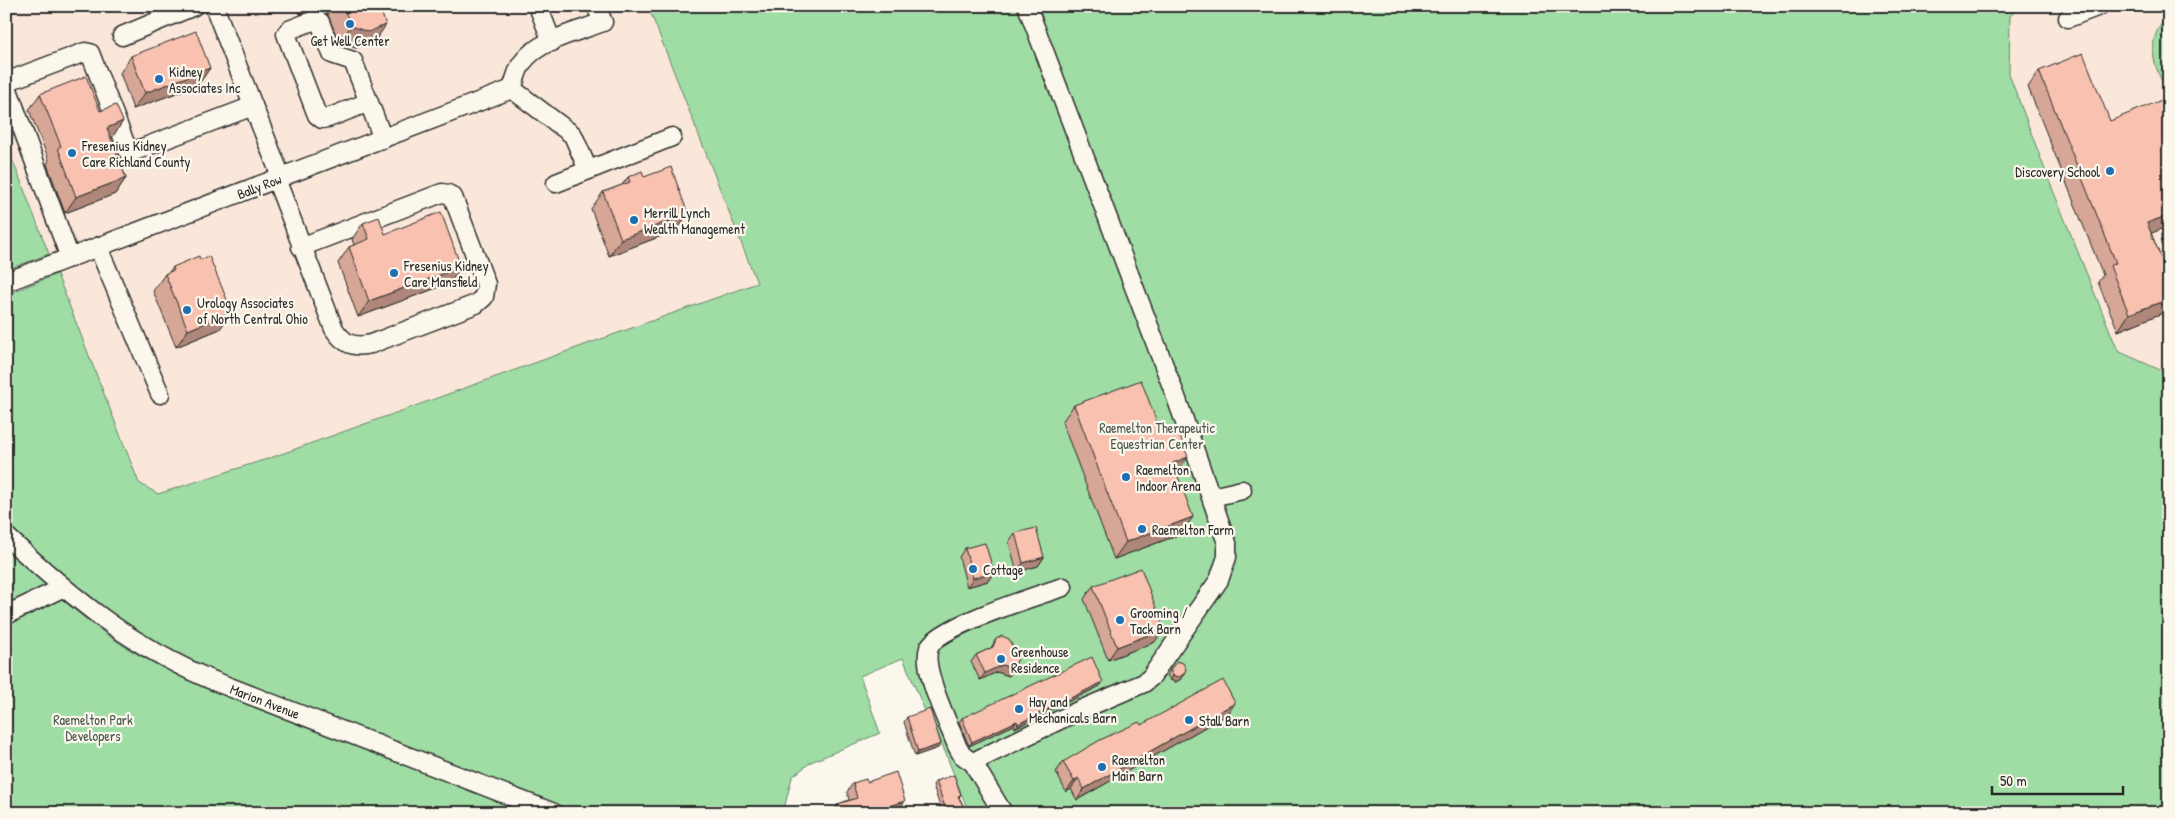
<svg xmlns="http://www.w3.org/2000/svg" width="2175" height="819" viewBox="0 0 2175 819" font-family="'Patrick Hand',sans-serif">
  <rect width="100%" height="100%" fill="#fbf7ec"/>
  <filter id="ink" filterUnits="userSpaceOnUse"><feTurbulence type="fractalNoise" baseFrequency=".02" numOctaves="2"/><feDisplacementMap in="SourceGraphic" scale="10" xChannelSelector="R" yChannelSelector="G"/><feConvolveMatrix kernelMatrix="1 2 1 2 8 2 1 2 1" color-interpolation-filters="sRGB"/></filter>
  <g filter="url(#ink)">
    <!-- built -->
    <g fill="#fae7da">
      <polygon points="6,6 648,6 758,283 273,457 158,494 139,483 6,143"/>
      <polygon points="2021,6 2169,6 2169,14 2156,34 2159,76 2169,95 2169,374 2118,351 2100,318 2009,74 2010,16"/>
    </g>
    <!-- green -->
    <g fill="#9fdda5" stroke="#658468">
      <polygon points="648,6 2021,6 2010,16 2009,74 2050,183 2118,351 2169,374 2169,813 969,813 931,716 925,711 903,658 860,676 880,733 811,762 792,777 783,813 577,813 228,678 164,648 108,614 64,578 6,525 6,295 57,274 139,483 158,494 273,457 757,283"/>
      <path d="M2169 14V95C2159 77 2148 55 2156 34 2158 27 2165 20 2169 14Z"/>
      <polygon points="6,143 49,254 6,270"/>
      <path d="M6 548C48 587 89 627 139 655 190 683 246 703 300 724 376 753 453 783 530 813H6Z"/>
    </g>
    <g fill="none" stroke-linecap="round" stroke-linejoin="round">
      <defs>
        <g id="minor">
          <polyline points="214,6 281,177"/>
          <polyline points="538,6 552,42"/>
          <polyline points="2068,18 2099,6"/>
          <polyline points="122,36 194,6"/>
          <path d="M512 89C515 81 517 70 522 63 538 40 577 32 603 22L596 6"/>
          <polyline points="512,89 573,135 588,170"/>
          <polyline points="369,102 328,118 322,119 317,115 286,34 289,30 315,20 320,22 332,54 353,61 383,139"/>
          <path d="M276 179 334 329C344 344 353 348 371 344L476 304 484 297 486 284 453 197 448 194 442 193 301 247"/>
          <polyline points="556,183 672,137"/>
          <polyline points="98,247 160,394"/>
          <polyline points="70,258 7,87 11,80 85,52 90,53 129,153 253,106"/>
          <polyline points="6,282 512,89"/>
          <polyline points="1212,497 1242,490"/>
          <path d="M6 536C73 598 128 645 214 681L554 813"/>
          <polyline points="6,615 62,588"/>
          <path d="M976 765 962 755 957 746C949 724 921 669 929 648 936 627 1039 595 1063 587"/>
          <polyline points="1003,813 976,768 979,759 1078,711 1144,683 1151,677 1219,580 1227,557 1227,543 1176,397 1027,6"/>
        </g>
      </defs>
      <!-- minor casing -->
      <use href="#minor" stroke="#2b2b2b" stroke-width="21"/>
      <!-- minor -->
      <use href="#minor" stroke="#fbf7ec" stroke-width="18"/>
    </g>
    <!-- wall -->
    <g fill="#d6a696" stroke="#2b2b2b">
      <polygon points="297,6 379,6 375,41 356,48 339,43 325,7 300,14"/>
      <polygon points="131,56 210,68 198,85 133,109 120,73"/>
      <polygon points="2039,71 2110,121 2169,226 2151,233 2169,278 2169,306 2165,312 2118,331 2098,282 2103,275 2028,87"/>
      <polygon points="40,94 100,111 123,121 110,138 126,178 115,194 65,213 47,164 49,160 29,110"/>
      <polygon points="628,177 644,177 688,214 677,230 609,256 591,209 603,192 622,185"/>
      <polygon points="363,223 385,234 450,283 358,317 338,263 349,247 354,245 352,239"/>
      <polygon points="173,267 220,329 176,347 153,291 165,274 169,272"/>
      <polygon points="1074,405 1161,433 1177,474 1181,534 1114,559 1062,422"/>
      <polygon points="1015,533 1044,557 1038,566 1017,572 1009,542"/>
      <polygon points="965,548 994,572 988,581 967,587 959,557"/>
      <polygon points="1093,586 1155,642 1108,660 1084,599"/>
      <polygon points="996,639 1014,669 1009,676 997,672 980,680 971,662 976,655 991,648"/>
      <polygon points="1170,670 1181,679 1176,682 1170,680 1167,675"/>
      <polygon points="1100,686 1015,728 1014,725 969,746 959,722 962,718"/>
      <polygon points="1228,714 1077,800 1071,789 1066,792 1056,772 1063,762 1141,725"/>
      <polygon points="907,717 938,748 915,756 904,722"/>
      <polygon points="936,781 961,795 959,797 967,813 942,813 933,785"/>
      <polygon points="867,782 899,810 889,813 832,813 838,804 849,800 847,792 853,783"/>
    </g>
    <!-- shaded-wall -->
    <g fill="#ae877a" stroke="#2b2b2b">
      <polygon points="306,6 325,6 300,14"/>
      <polygon points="386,25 375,41 356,48 339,43 351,26"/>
      <polygon points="210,68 198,85 133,109 145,93"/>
      <polygon points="123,121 112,138 95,144 107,128"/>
      <polygon points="126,178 115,194 65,213 76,197"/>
      <polygon points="688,214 677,230 609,256 621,239"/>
      <polygon points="2169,215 2169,226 2135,240 2147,223"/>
      <polygon points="461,267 450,283 358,317 369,301"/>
      <polygon points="2169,299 2169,306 2165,312 2118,331 2129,314"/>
      <polygon points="232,312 220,329 176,347 188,330"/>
      <polygon points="1188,457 1176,474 1173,463"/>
      <polygon points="1193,517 1181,534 1114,559 1126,542"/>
      <polygon points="1044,557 1038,566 1017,572 1023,563"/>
      <polygon points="994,572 988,581 967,587 973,578"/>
      <polygon points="1164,629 1155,642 1108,660 1117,647"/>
      <polygon points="1002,665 1014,669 1009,676 997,672 980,680 985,673"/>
      <polygon points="1184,674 1181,679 1176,682 1170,680 1173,676"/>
      <polygon points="1103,682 1100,686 1015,728 1018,724"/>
      <polygon points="1235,703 1228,714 1077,800 1084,789"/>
      <polygon points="1017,721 1014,725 969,746 972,742"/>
      <polygon points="941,744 938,748 915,756 918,752"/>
      <polygon points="1078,778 1071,789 1066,792 1074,781"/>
      <polygon points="905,801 899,810 889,813 876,813 879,809"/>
    </g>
    <!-- building -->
    <g fill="#f9c1af" stroke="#2b2b2b">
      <polygon points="343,6 379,6 386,25 368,32 351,26"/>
      <polygon points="196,31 210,68 145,93 131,56"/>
      <polygon points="2083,53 2110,121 2169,97 2169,150 2168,150 2169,153 2169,215 2147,223 2169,278 2169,299 2129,314 2110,266 2116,263 2039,71"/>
      <polygon points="86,76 100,111 116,105 123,121 107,128 126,178 76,197 58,148 61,146 40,94"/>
      <polygon points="671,167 688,214 621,239 603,192 630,182 628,177 642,171 644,177"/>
      <polygon points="441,212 461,267 369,301 349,247 369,239 363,223 379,217 385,234"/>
      <polygon points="199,256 200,260 209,256 232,312 188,330 165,274 174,270 173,267"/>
      <polygon points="1141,380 1161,433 1177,427 1188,457 1173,463 1193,517 1126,542 1074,405"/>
      <polygon points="1036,528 1044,557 1023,563 1015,533"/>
      <polygon points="985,543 994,572 973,578 965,548"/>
      <polygon points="1141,568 1164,629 1117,647 1093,586"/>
      <polygon points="1002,636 1009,639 1018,658 1014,669 1002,665 985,673 976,655 993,647 996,639"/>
      <polygon points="1092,657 1103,682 1018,724 1017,721 972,742 962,718"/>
      <polygon points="1177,661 1183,663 1186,669 1184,674 1179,677 1173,676 1170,670"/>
      <polygon points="1223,680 1235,703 1084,789 1078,778 1074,781 1063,762 1100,740 1139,722 1141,725"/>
      <polygon points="930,709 941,744 918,752 907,717"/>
      <polygon points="896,772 905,801 879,809 880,813 841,813 838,804 857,798 853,783 866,779 867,782"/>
      <polygon points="954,775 961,795 958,796 967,813 947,813 936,781"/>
    </g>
  </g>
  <!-- markers -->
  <g fill="#1f6fb2" stroke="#fbf7ec" stroke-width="2">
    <circle cx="350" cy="24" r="5"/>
    <circle cx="159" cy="79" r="5"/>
    <circle cx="72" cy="153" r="5"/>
    <circle cx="2110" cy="171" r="5"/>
    <circle cx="634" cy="220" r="5"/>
    <circle cx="394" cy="273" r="5"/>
    <circle cx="187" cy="310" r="5"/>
    <circle cx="1126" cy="477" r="5"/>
    <circle cx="1142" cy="529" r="5"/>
    <circle cx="973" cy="569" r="5"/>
    <circle cx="1120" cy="620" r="5"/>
    <circle cx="1001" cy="659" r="5"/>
    <circle cx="1019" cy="709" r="5"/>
    <circle cx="1189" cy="720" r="5"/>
    <circle cx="1102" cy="767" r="5"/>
  </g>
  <g text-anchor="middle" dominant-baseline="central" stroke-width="4.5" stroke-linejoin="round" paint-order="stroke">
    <!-- poi labels -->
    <g font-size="14" fill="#2b2b2b" stroke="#fbf7ec" text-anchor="start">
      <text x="350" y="40" text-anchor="middle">Get Well Center</text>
      <text x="169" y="71">Kidney<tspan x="169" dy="16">Associates Inc</tspan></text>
      <text x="82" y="145">Fresenius Kidney<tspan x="82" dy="16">Care Richland County</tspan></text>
      <text x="2100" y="171" text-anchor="end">Discovery School</text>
      <text x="644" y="212">Merrill Lynch<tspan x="644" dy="16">Wealth Management</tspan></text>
      <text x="404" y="265">Fresenius Kidney<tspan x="404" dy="16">Care Mansfield</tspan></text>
      <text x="197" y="302">Urology Associates<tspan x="197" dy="16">of North Central Ohio</tspan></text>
      <text x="1136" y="469">Raemelton<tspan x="1136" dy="16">Indoor Arena</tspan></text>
      <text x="1152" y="529">Raemelton Farm</text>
      <text x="983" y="569">Cottage</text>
      <text x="1130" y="612">Grooming /<tspan x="1130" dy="16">Tack Barn</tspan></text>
      <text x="1011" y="651">Greenhouse<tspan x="1011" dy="16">Residence</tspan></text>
      <text x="1029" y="701">Hay and<tspan x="1029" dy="16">Mechanicals Barn</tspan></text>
      <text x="1199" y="720">Stall Barn</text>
      <text x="1112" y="759">Raemelton<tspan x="1112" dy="16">Main Barn</tspan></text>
    </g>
    <!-- street labels -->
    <g font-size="14" fill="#2b2b2b" stroke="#fbf7ec">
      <text transform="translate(259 186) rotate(-21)">Bally Row</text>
      <text transform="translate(265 701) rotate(21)">Marion Avenue</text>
    </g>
    <!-- park labels -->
    <g font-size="14" fill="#48584a" stroke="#fbf7ec">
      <text x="1157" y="427">Raemelton Therapeutic<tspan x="1157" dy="16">Equestrian Center</tspan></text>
      <text x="93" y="719">Raemelton Park<tspan x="93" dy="16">Developers</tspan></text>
    </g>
  </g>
  <!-- margin -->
  <rect width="2175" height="819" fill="none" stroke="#fbf7ec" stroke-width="25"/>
  <rect x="12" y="12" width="2150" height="794" fill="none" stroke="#2b2b2b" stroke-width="2" filter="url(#ink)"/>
  <!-- scale -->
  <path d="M1992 786v8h131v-8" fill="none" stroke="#2b2b2b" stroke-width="2.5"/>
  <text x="2000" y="786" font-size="15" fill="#2b2b2b" stroke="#fbf7ec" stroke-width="4" paint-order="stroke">50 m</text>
</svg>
